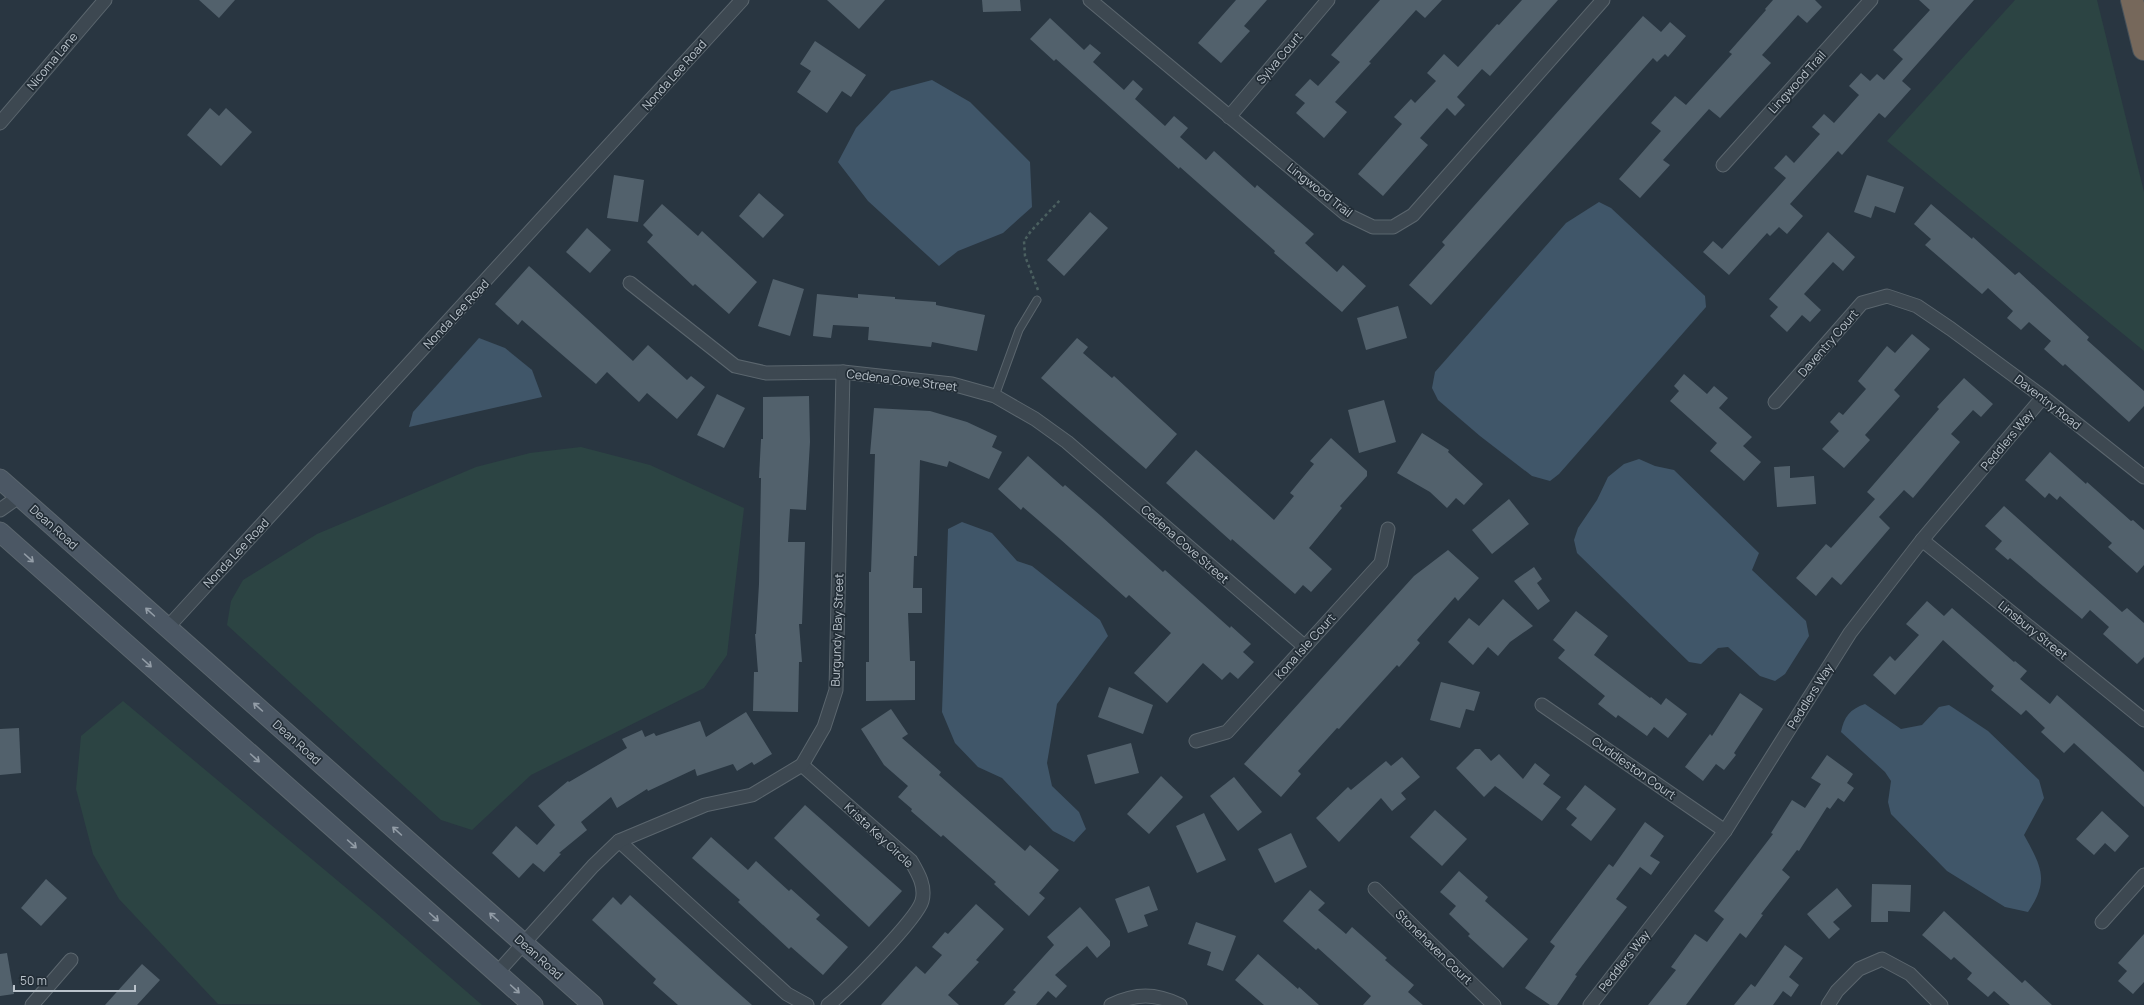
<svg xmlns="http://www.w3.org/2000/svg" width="2144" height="1005" viewBox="0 0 2144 1005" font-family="Manrope,sans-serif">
  <rect width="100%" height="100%" fill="#293641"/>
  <!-- green -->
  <g fill="#2c4443">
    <polygon points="2015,0 2097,0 2144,192 2144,351 1887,141"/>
    <polygon points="581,447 650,465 744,508 727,655 704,688 531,775 472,830 441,820 227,625 231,601 243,580 317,534 476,467 530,453"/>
    <polygon points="123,701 375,912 482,1005 218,1004 119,899 93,854 76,789 81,736"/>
  </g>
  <!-- water -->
  <g fill="#405669">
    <polygon points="932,80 970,102 1030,162 1032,207 1003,233 958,251 939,266 868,201 838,162 856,128 891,91"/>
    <polygon points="1599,202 1611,208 1705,296 1706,307 1559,474 1550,481 1532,476 1480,436 1438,400 1432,388 1435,372 1566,223"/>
    <polygon points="479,338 505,348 532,370 542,397 409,427 413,412"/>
    <polygon points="1639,459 1655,466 1674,470 1759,553 1752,570 1806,621 1809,636 1785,674 1775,681 1760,676 1728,647 1718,648 1701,664 1689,662 1577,553 1574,540 1578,528 1597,500 1608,477 1624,464"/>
    <polygon points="962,522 992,533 1017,561 1032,566 1100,620 1108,636 1057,704 1047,763 1052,786 1079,812 1086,829 1074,842 1053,831 1002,778 978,767 955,743 942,712 948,529"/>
    <path d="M1865 704 1901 729 1922 725 1939 707 1949 705 1988 731 2039 780 2044 798 2024 835C2041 866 2050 880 2028 912L2005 907 1947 871 1891 814 1888 802 1891 781 1885 772 1841 732C1844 717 1850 709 1865 704Z"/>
  </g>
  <!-- building -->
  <g fill="#52616c">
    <polygon points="199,0 235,0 219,18"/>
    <polygon points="827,0 885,0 859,29"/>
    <polygon points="982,0 1020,0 1021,11 983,12"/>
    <polygon points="1236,0 1267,0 1244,26 1250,31 1221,63 1198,43"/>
    <polygon points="1380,0 1442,0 1425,18 1416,10 1369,62 1371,63 1335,102 1347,112 1324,138 1296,113 1305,103 1295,95 1310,79 1318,86 1340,62 1331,55"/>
    <polygon points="1522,0 1558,0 1490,76 1482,69 1457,97 1465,105 1455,116 1447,108 1420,138 1428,145 1383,196 1358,174 1402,124 1394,117 1411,99 1415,103 1436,81 1427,73 1444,54 1458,67 1497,24 1499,25"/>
    <polygon points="1773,0 1815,0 1822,7 1807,23 1798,15 1762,55 1771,63 1720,118 1709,109 1663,160 1670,165 1640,198 1619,179 1661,131 1651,123 1675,96 1686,105 1732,54 1729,52 1766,10 1765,9"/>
    <polygon points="1919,0 1974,0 1902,81 1911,89 1885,118 1879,113 1842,155 1838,151 1790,204 1803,216 1787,234 1779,227 1770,236 1767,233 1729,275 1703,252 1713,241 1722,249 1786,178 1774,168 1786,155 1794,163 1820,134 1812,127 1824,114 1834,123 1859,95 1849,86 1861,73 1870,81 1877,74 1884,80 1903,59 1893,50 1930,10"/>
    <polygon points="1643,16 1661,32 1670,22 1686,36 1668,57 1665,54 1657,62 1653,58 1431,305 1409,285 1445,245 1442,242"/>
    <polygon points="1050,18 1084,50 1090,44 1101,53 1093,62 1124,90 1133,80 1143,89 1135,99 1165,126 1174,116 1188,128 1180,137 1206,160 1214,151 1255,188 1257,185 1314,234 1305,243 1337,272 1343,265 1366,286 1342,312 1274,253 1275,251 1180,167 1179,169 1056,59 1054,61 1030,39"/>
    <polygon points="815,41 866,75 851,97 842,91 827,113 797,92 811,71 800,64"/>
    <polygon points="210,108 219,116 226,108 252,132 221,166 187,135"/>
    <polygon points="614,175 644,180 638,222 607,218"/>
    <polygon points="1867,175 1904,187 1895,213 1875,206 1871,218 1854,212"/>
    <polygon points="759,193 784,215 763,238 739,216"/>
    <polygon points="662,204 698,236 702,231 757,282 729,314 695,284 693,286 647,242 653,235 643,225"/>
    <polygon points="1931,204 1972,239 1973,237 2015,275 2019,272 2089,337 2087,340 2144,391 2144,406 2129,422 2065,364 2063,366 2044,349 2051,341 2029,322 2021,330 2007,318 2013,311 1988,288 1982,294 1925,245 1931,239 1914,224"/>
    <polygon points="1090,212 1108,228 1064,276 1047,260"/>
    <polygon points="587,228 611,250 590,273 566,252"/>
    <polygon points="1828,232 1855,257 1843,271 1833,262 1804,294 1821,310 1810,322 1802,315 1787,332 1770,316 1778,307 1769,299"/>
    <polygon points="529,266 633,361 648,345 687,380 691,376 705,387 677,419 647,393 639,402 607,372 596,384 522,320 518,325 495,304"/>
    <polygon points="773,279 804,289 790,336 758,326"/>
    <polygon points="817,294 858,298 858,294 895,297 895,299 936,302 936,305 985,315 977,351 932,342 931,347 868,340 869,327 833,325 831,338 813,336"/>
    <polygon points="1398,306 1407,338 1366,350 1357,318"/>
    <polygon points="1912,334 1930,349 1894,390 1900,396 1865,435 1870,440 1844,468 1822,449 1839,431 1830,422 1839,412 1843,415 1866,389 1858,381 1887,346 1895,353"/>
    <polygon points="1077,338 1088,347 1083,353 1112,378 1114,376 1177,434 1146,469 1041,378"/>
    <polygon points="1684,374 1707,394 1714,386 1728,398 1719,408 1752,437 1743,446 1761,462 1744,481 1710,451 1717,443 1670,401 1679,391 1674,386"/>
    <polygon points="1964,378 1993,404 1981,417 1973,410 1951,434 1960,442 1913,498 1904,490 1879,517 1890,528 1841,585 1832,577 1816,596 1796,578 1826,544 1831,548 1875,499 1867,492 1939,409 1937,407"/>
    <polygon points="717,394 745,408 724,448 697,435"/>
    <polygon points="809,396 810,442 806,510 790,509 788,542 805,542 802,624 799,624 802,662 799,662 798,712 753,711 754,672 758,672 755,634 756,634 759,584 761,478 759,478 761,439 763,439 763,397"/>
    <polygon points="1384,400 1396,442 1359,453 1348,410"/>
    <polygon points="874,408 930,411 967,422 997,436 992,447 1002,452 989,479 949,461 947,467 920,460 917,556 914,556 913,588 922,588 922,613 908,613 910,661 915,661 915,700 866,701 866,662 869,662 869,572 871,572 875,454 870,454"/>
    <polygon points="1422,433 1449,450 1448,452 1483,484 1464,505 1456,498 1447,508 1430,492 1397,473"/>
    <polygon points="1331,438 1367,471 1367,476 1340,506 1342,508 1309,548 1332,569 1311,592 1303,585 1295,594 1232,539 1231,541 1166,483 1196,450 1274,520 1294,496 1290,493 1314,464 1310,461"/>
    <polygon points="2050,452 2086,484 2087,482 2131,521 2133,520 2144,530 2144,565 2137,573 2108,547 2112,543 2060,496 2057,500 2049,493 2045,498 2025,480"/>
    <polygon points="1028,456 1063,487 1065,485 1101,516 1163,572 1165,570 1230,628 1231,626 1251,644 1243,652 1254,662 1238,679 1230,672 1222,680 1203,663 1167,703 1134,673 1171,633 1129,595 1126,598 1060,539 1023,507 1021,510 998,489"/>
    <polygon points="1790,466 1790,478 1814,476 1816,504 1777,507 1774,467"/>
    <polygon points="1509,499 1529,524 1492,554 1472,530"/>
    <polygon points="2004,506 2122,612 2127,608 2144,623 2144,657 2137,664 2103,634 2109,627 2090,610 2082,619 2010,558 2008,560 1995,549 2002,541 1985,526"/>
    <polygon points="1448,550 1479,578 1458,601 1455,597 1417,640 1420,643 1399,667 1397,665 1339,729 1337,728 1298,771 1301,774 1281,797 1244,764 1414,576"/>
    <polygon points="1534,567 1542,579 1537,583 1550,601 1538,610 1514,581"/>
    <polygon points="1503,599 1533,626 1510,642 1498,656 1488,647 1473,665 1448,642 1469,618 1479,626"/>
    <polygon points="1927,601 1944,616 1952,608 2014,662 2015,661 2027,671 2020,679 2050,704 2057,695 2132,761 2144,772 2144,807 2074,743 2064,753 2041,732 2045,728 2026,710 2021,715 1991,690 1994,686 1943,640 1895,695 1873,675 1890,656 1895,661 1919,635 1906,624"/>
    <polygon points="1576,611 1608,636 1594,655 1650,698 1651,697 1661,705 1666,698 1687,714 1668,738 1654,727 1647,736 1618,715 1616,718 1598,704 1605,696 1558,658 1565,650 1553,640"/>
    <polygon points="1441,682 1480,692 1474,711 1466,709 1460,728 1430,720"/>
    <polygon points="1109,687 1153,705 1143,734 1098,717"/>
    <polygon points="1740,693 1763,709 1734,753 1736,755 1724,770 1716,764 1703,781 1685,767 1710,734 1712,736"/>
    <polygon points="891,709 908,734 902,738 941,772 939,775 1025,851 1030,845 1059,870 1039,893 1045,898 1029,916 994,884 996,882 943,835 941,837 911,811 912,809 898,797 908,786 884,765 861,729"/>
    <polygon points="746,712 772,754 754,765 752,762 737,771 733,764 697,776 695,769 648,791 647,789 617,808 611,797 581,822 587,830 559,853 561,854 544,872 533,863 519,878 492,853 516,826 537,845 555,825 538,806 568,781 569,782 627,748 622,739 642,730 645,737 654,733 656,736 700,721 706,737"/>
    <polygon points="19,728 21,773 0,775 0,729"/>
    <polygon points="1131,743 1139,773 1095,784 1087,755"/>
    <polygon points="1475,749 1480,749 1491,761 1499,754 1523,779 1535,763 1550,775 1543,784 1561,797 1542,821 1495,786 1484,797 1456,768"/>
    <polygon points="1827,755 1853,774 1847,783 1854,788 1844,802 1838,798 1830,809 1827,807 1799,851 1797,850 1782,870 1790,877 1761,914 1763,915 1746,938 1740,933 1686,1005 1648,1005 1676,970 1671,967 1695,934 1707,942 1724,919 1714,911 1773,834 1771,833 1792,800 1805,808 1821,784 1811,778"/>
    <polygon points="1402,757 1420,777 1401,793 1406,799 1392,811 1381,798 1339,842 1316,818 1348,787 1351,790 1386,761 1391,766"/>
    <polygon points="1161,776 1183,797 1149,834 1127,814"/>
    <polygon points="1234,777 1262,812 1238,831 1210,796"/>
    <polygon points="1585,785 1616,809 1591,841 1571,825 1577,818 1566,809"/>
    <polygon points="805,805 902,891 869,927 774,838"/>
    <polygon points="1435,810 1467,839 1442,866 1410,837"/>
    <polygon points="2102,811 2129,836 2115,852 2105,843 2094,855 2076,839"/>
    <polygon points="1204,813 1226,860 1197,873 1176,826"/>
    <polygon points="1645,822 1664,836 1650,856 1660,862 1651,875 1640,867 1616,899 1627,907 1575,975 1577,976 1557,1005 1550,1005 1525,988 1555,946 1550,942 1609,864 1613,867"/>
    <polygon points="1291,833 1307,867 1275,883 1258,849"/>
    <polygon points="711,837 748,870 756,861 789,891 791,889 820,915 816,919 848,947 823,975 791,947 789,949 738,902 740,900 692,858"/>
    <polygon points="1459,871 1488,897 1485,901 1528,939 1503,968 1468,936 1470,934 1449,914 1456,906 1440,892"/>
    <polygon points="46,879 67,898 41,926 21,908"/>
    <polygon points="1872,884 1911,885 1910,912 1888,911 1888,922 1871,922"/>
    <polygon points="1149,886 1158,910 1144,915 1148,926 1128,933 1115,899"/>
    <polygon points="1837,888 1852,906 1833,922 1840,929 1829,939 1807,914"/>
    <polygon points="1310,890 1325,903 1318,910 1346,934 1352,927 1387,958 1385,960 1414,985 1408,992 1423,1005 1363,1005 1371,996 1318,948 1316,950 1283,921"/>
    <polygon points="630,895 718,975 752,1005 678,1005 653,983 656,979 592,920 613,897 621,905"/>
    <polygon points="976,904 1004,929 976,960 979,962 948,995 959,1005 881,1005 916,966 925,974 942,955 932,947 945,932 948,934"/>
    <polygon points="1080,907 1110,941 1110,946 1097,958 1087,946 1055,975 1067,986 1056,998 1048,991 1036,1005 1004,1005 1016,992 1013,990 1054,945 1047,937"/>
    <polygon points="1944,911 2022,983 2025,980 2052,1005 2010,1005 1994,991 1988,997 1967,979 1972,973 1954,957 1951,960 1922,935"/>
    <polygon points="1196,922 1236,936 1223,971 1207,965 1211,952 1188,944"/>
    <polygon points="2144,934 2144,982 2133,994 2118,981 2127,971 2118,963"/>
    <polygon points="1785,945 1803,958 1789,977 1799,985 1791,997 1783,991 1773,1005 1734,1005 1751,984 1755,987"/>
    <polygon points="7,953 14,994 0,996 0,954"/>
    <polygon points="1258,954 1298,989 1299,987 1319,1005 1264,1005 1235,980"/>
    <polygon points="142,964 160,980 137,1005 105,1005"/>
  </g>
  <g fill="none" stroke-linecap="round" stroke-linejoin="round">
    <defs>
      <polyline id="service" points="995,396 1019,330 1037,300"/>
      <g id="minor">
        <polyline points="1090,0 1346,214 1373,227 1393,227 1413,215 1603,0"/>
        <polyline points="1229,117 1328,0"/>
        <polyline points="0,123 105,0"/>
        <polyline points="1723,165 1871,0"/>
        <polyline points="630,283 735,366 766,373 843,372 952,384 995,396 1035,419 1067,442 1304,646"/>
        <polyline points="1775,402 1862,303 1887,296 1917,306 1951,329 2043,397 2144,477"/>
        <polyline points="0,510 20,496"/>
        <polyline points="1922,540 2144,720"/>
        <polyline points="168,627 742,0"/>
        <polyline points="1542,705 1725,831"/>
        <polyline points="1196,741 1227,732 1381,563 1388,529"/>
        <path d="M802 765 911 861C918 873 926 886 922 901 917 919 845 992 828 1005"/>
        <polyline points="619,841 787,994 807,1005"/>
        <polyline points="1375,889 1494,1005"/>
        <polyline points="2102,922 2144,875"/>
        <polyline points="497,973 593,866 619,841 705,805 752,795 802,765 824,727 836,690 843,372"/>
        <polyline points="32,1005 71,960"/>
        <path d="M1111 1005C1136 993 1155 993 1180 1005"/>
        <polyline points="1590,1005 1725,831 1850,633 1922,540 2043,397"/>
        <polyline points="1828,1005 1837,991 1859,969 1882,959 1910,974 1941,1005"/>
      </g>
      <g id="secondary">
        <polyline points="0,479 593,1005"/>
        <polyline points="0,532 533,1005"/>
      </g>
      <polyline id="motorway" points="2132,0 2144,49"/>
    </defs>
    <!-- service casing -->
    <use href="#service" stroke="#5b666e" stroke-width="9"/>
    <!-- minor casing -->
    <use href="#minor" stroke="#5b666e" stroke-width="15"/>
    <!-- secondary casing -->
    <use href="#secondary" stroke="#5b666e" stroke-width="21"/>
    <!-- motorway casing -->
    <use href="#motorway" stroke="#48535b" stroke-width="24"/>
    <!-- path -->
    <polyline stroke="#4b6060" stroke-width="2.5" stroke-dasharray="3 3" stroke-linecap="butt" points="1038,290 1025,256 1024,241 1031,231 1061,199"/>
    <!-- service -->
    <use href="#service" stroke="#3d4851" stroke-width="7"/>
    <!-- minor -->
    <use href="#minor" stroke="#3d4851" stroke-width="13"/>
    <!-- secondary -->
    <use href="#secondary" stroke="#4b5764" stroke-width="19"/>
    <!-- motorway -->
    <use href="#motorway" stroke="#76685b" stroke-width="22"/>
  </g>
  <!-- one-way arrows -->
  <defs><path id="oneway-shaft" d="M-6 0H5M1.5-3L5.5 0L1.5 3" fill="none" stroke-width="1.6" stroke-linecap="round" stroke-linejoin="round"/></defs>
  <g stroke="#939da7">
    <use href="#oneway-shaft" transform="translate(29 558) rotate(42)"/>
    <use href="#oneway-shaft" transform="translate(150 612) rotate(-138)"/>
    <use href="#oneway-shaft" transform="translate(147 663) rotate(42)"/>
    <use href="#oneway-shaft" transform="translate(258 707) rotate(-138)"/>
    <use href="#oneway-shaft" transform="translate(255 758) rotate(42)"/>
    <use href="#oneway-shaft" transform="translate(397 831) rotate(-138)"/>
    <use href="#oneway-shaft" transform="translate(352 844) rotate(42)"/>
    <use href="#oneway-shaft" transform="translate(434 917) rotate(42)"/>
    <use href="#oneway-shaft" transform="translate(494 917) rotate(-138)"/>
    <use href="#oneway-shaft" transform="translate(515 989) rotate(42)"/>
  </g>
  <g text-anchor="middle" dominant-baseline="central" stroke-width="3.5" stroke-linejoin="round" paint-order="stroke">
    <!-- street labels -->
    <g font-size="12" fill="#bac3cb" stroke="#222d36">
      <text transform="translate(1279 58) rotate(-50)">Sylva Court</text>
      <text transform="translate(52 61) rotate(-50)">Nicoma Lane</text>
      <text transform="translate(674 75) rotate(-48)">Nonda Lee Road</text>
      <text transform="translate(1797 82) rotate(-48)">Lingwood Trail</text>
      <text transform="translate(1320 190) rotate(38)">Lingwood Trail</text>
      <text transform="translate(456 314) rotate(-47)">Nonda Lee Road</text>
      <text transform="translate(1828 343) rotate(-49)">Daventry Court</text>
      <text transform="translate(902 380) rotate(7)">Cedena Cove Street</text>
      <text transform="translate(2048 402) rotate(38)">Daventry Road</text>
      <text transform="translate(2007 440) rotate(-50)">Peddlers Way</text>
      <text transform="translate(54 527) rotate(42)">Dean Road</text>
      <text transform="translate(1185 544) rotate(41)">Cedena Cove Street</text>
      <text transform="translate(236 553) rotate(-47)">Nonda Lee Road</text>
      <text transform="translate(837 630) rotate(-88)">Burgundy Bay Street</text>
      <text transform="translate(2033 630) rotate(39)">Linsbury Street</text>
      <text transform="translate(1305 646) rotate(-48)">Kona Isle Court</text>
      <text transform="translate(1810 696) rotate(-58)">Peddlers Way</text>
      <text transform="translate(297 742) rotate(42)">Dean Road</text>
      <text transform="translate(1634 768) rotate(35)">Cuddleston Court</text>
      <text transform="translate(879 835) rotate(43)">Krista Key Circle</text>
      <text transform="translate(1434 947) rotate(44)">Stonehaven Court</text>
      <text transform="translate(539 957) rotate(42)">Dean Road</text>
      <text transform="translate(1624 961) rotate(-52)">Peddlers Way</text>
    </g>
  </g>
  <!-- scale -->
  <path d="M14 985v6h121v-6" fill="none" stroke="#bac3cb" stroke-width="2"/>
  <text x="20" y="985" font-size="12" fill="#bac3cb" stroke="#222d36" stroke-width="3" paint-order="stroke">50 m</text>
</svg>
